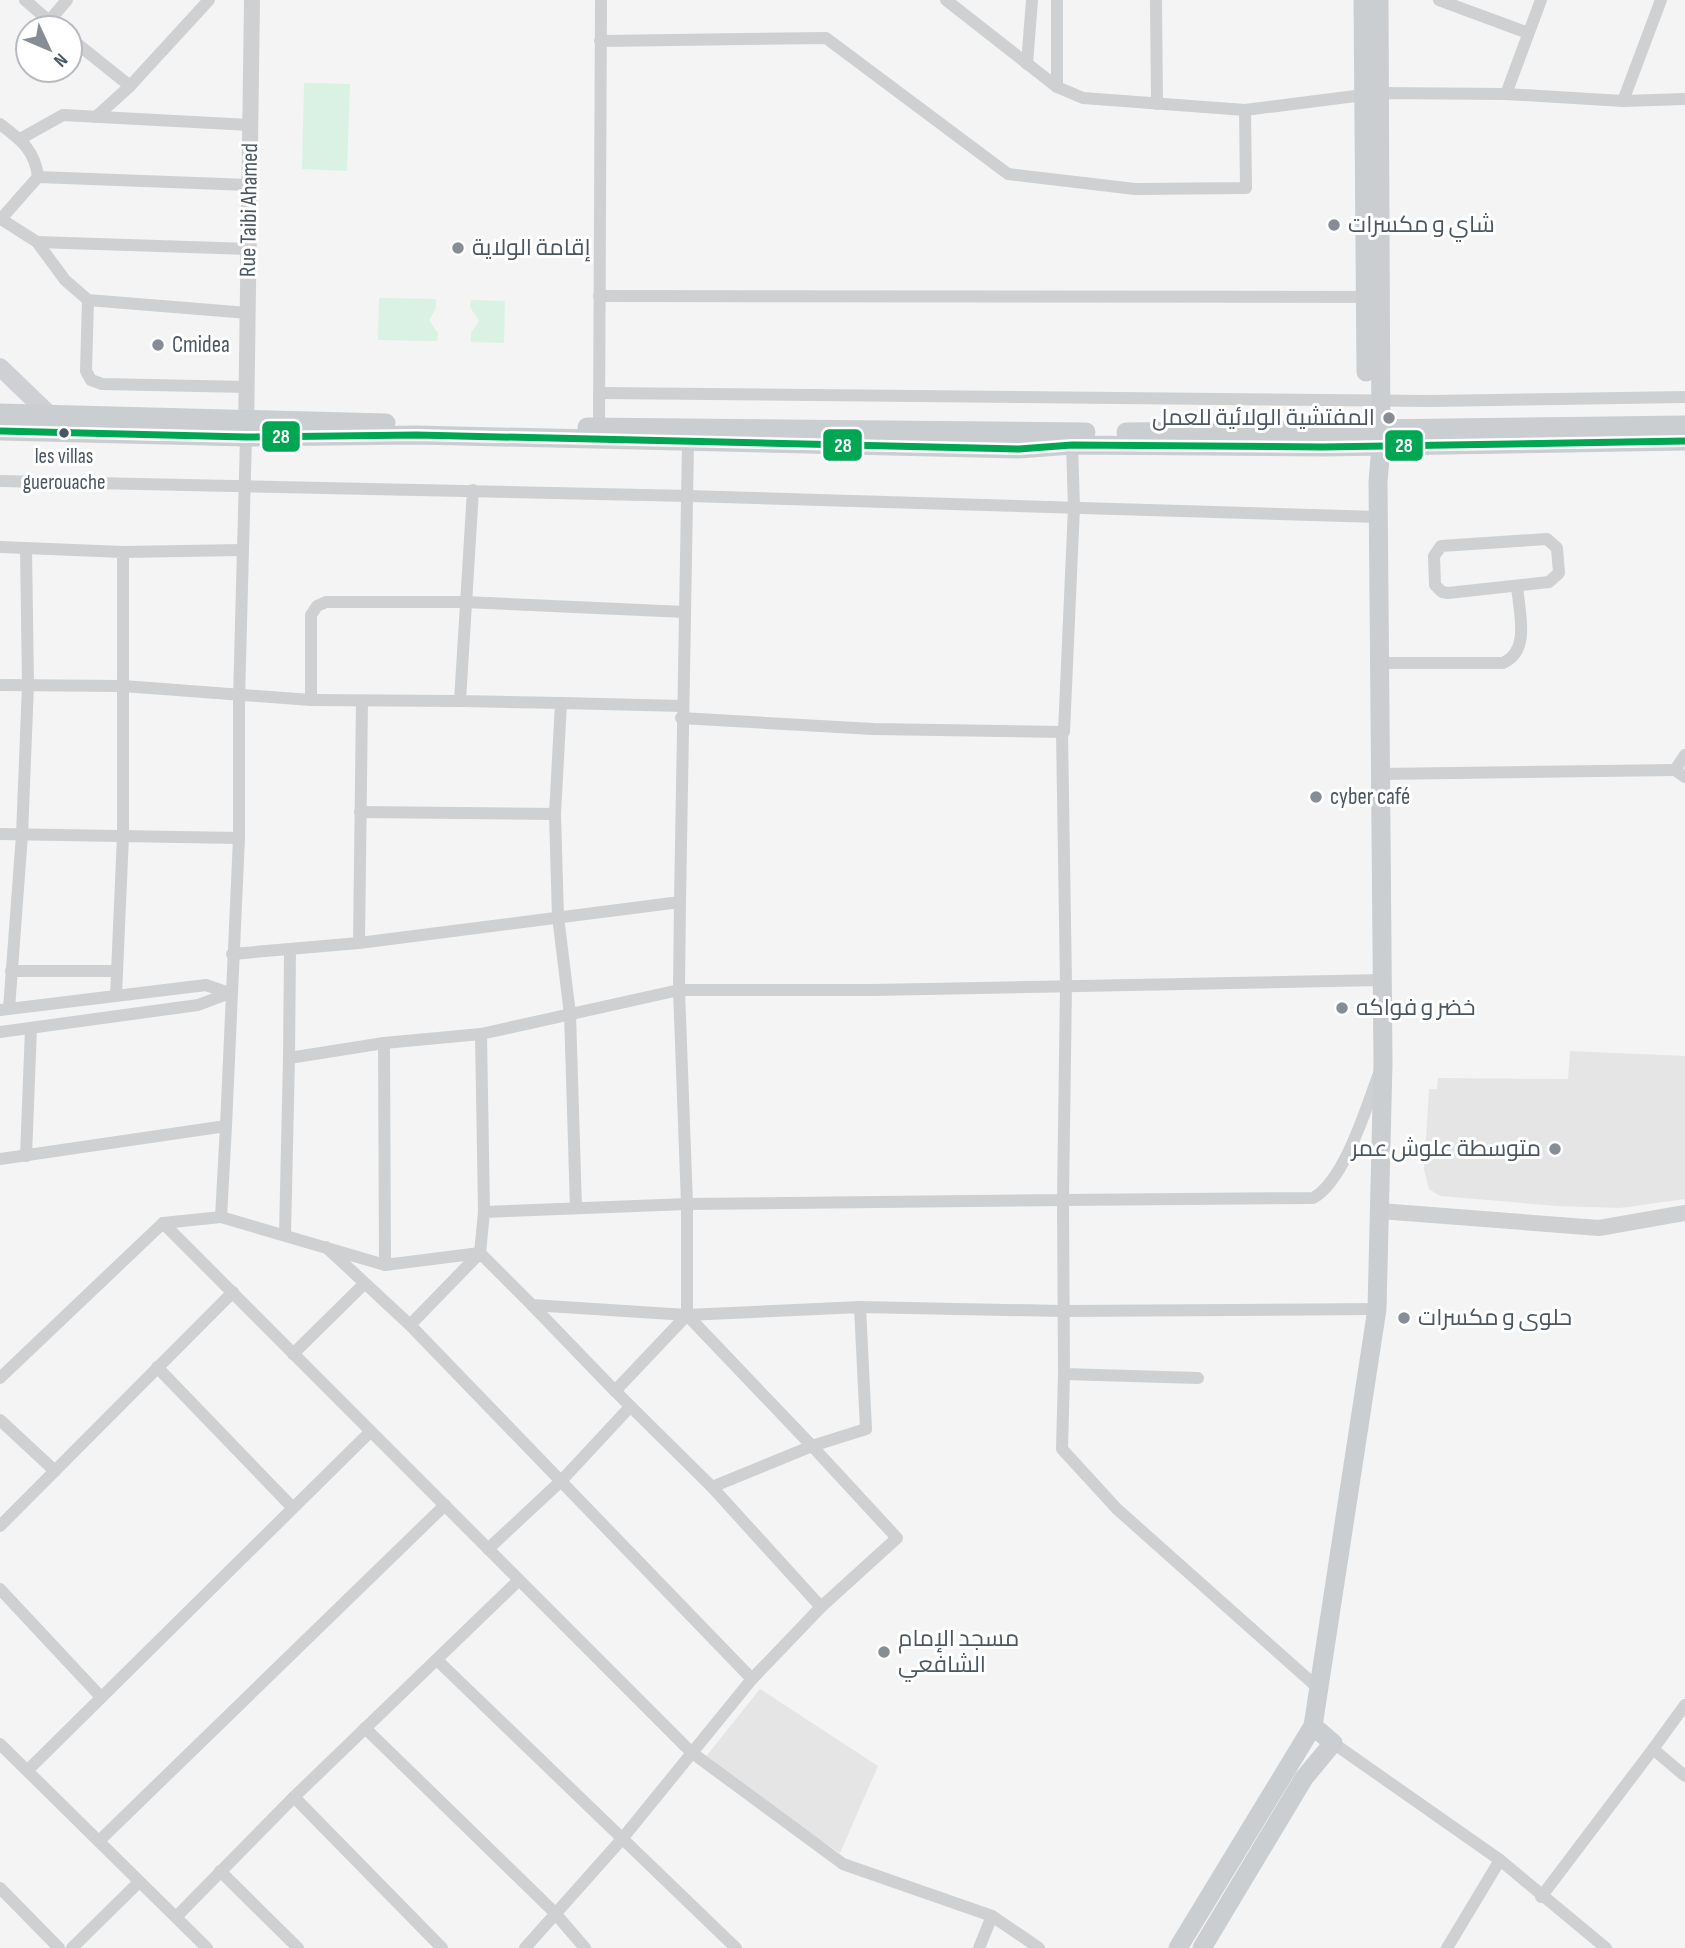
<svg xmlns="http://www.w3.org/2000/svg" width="1685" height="1948" viewBox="0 0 1685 1948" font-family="'Sofia Sans Condensed',Cairo,sans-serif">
  <rect width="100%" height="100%" fill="#f4f4f4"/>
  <!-- education -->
  <g fill="#e6e5e6">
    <polygon points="1570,1051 1685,1056 1685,1199 1620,1208 1557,1206 1440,1196 1429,1189 1424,1170 1429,1089 1437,1089 1438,1078 1568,1079"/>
    <polygon points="760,1689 878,1766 840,1853 700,1764"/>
  </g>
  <!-- green -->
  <g fill="#d9f2e3">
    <polygon points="304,83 350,84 347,171 302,169"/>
    <polygon points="379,298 436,299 436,308 429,320 438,334 437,341 378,340"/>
    <polygon points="471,300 505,301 504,343 471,342 471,333 479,321 470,307"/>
  </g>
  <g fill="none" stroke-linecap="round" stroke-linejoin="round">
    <!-- minor -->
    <g stroke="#ced0d2" stroke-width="12">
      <polyline points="25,0 57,28"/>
      <polyline points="946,0 1057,87 1083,98 1245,110 1379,93 1506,94 1623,101 1685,99"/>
      <polyline points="1156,0 1157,104"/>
      <polyline points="1439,0 1528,33"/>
      <polyline points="49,21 67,0"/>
      <polyline points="70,38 130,86 209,0"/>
      <polyline points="600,41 826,38 1008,174 1135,189 1246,188 1245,110"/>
      <polyline points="1027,64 1032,0"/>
      <polyline points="1057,87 1057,0"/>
      <polyline points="1506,94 1541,0"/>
      <polyline points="1623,101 1661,0"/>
      <polyline points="96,117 130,86"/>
      <path d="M0 124C21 140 35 150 38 177L0 220"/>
      <polyline points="20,139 63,115 250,125"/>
      <polyline points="38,177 249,185"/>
      <polyline points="1,219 37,242 65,280 88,300 248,313"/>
      <polyline points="37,242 249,249"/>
      <polyline points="599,296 1373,297"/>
      <polyline points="88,300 86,371 91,380 102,384 247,387"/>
      <polyline points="599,393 1430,401 1685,397"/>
      <polyline points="599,427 601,0"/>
      <polyline points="0,481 689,496 1378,517"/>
      <polyline points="473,490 460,701 561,703 555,814 558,917 570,1014 576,1208"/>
      <polygon points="1547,539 1557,548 1559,573 1549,582 1448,593 1442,592 1435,585 1434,556 1441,546"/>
      <polyline points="0,547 123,552 123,686 0,685"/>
      <polyline points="123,552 242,550"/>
      <path d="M1380 663H1503C1531 651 1519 612 1517 586"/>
      <polyline points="311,700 460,701"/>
      <polyline points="561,703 683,706"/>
      <polyline points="681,718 873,729 1064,732 1074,507 1072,445"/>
      <polyline points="1685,755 1675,770 1685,777"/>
      <polyline points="1380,774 1675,770"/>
      <polyline points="360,812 555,814"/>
      <polyline points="0,834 239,838 239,699 246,437"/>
      <polyline points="680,902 679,990 873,990 1382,980"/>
      <polyline points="359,943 362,701"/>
      <polyline points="290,950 289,1058 384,1043"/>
      <polyline points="232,954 359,943 680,902 688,443"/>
      <polyline points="11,971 117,971"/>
      <polyline points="116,995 123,836 123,686 311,700 311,615 317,606 326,602 465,602 685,612"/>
      <polyline points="9,1009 22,835 28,685 26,548"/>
      <polyline points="0,1010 206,985 229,993"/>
      <polyline points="0,1032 198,1005 230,993"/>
      <polyline points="481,1034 484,1212"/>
      <polyline points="26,1156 31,1028"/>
      <polyline points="0,1159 226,1126 239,838"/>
      <polygon points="687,1204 687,1315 532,1305 480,1253 484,1212"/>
      <polyline points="221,1217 385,1265 480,1253 410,1325 326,1247"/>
      <polyline points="163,1223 691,1752 843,1864 992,1916 1039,1948"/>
      <polyline points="285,1235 289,1058"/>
      <polyline points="385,1265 384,1043 481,1034 679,990 687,1204 1063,1200 1066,985 1062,732"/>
      <polyline points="860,1307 1062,1311 1377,1309"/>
      <polyline points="410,1325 752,1679"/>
      <polyline points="293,1354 364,1284"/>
      <polyline points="157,1367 292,1507"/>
      <polyline points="1064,1374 1062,1449 1117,1509 1317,1687"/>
      <polyline points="0,1378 163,1223 221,1217 226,1126"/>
      <path d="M1198 1378 1064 1374 1063 1200 1313 1198C1344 1181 1366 1109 1378 1076"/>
      <polyline points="615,1391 712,1487 812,1446 687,1315"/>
      <polyline points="0,1420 55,1471"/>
      <polyline points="712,1487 821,1607"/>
      <polyline points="0,1526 233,1292"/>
      <polyline points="488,1549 562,1480 629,1408"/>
      <polyline points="0,1589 101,1697"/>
      <polyline points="437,1660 736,1948"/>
      <polyline points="365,1728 554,1912 585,1948"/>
      <polyline points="1333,1743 1500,1860 1606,1948"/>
      <polyline points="0,1744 207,1948"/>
      <polyline points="1653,1749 1685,1705"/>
      <polyline points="28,1770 369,1433"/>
      <polyline points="294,1797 442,1948"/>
      <polyline points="99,1841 445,1505"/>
      <polyline points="220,1871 298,1948"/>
      <polyline points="0,1888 59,1948"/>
      <polyline points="1541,1897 1653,1749 1685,1776"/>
      <polyline points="176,1917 294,1797 519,1580"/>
      <polyline points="72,1948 139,1882"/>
      <polyline points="525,1948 622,1839 752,1679 821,1607 897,1538 812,1446 866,1429 860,1307 687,1315 615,1391 532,1305"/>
      <polyline points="979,1948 992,1916"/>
      <polyline points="1447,1948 1500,1860"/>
    </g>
    <!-- tertiary -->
    <g stroke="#ced0d2" stroke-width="16">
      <polyline points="246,432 252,0"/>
      <polyline points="1380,1211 1599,1228 1685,1213"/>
    </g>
    <!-- secondary -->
    <polyline stroke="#ced0d4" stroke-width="18" points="0,367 55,420"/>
    <!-- primary -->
    <g stroke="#caced1" stroke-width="19">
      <polyline points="1363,0 1366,372"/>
      <polyline points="0,413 386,423"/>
      <polyline points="587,427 1086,432"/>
      <polyline points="0,431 246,437 417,435 1019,449 1072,445 1323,447 1685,441"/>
      <polyline points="1126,432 1685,425"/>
      <polyline points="1178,1948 1313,1726 1377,1309 1383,1063 1378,482 1381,446 1379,0"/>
      <polyline points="1202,1948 1304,1778 1333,1743 1313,1726"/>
    </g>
    <defs>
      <polyline id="bus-1" points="0,431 246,437 417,435 1019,449 1072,445 1323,447 1685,441"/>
    </defs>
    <!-- bus-1 casing -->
    <use href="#bus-1" stroke="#fff" stroke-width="12"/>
    <!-- bus-1 -->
    <use href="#bus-1" stroke="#00a651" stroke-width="7"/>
  </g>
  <!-- markers -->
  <g fill="#868d94" stroke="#fff" stroke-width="2.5">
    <circle cx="1334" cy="225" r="7"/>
    <circle cx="458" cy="248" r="7"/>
    <circle cx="158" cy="345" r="7"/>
    <circle cx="1389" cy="418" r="7"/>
    <circle cx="1316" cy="797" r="7"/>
    <circle cx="1342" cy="1008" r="7"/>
    <circle cx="1555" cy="1149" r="7"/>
    <circle cx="1404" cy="1318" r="7"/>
    <circle cx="884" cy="1652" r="7"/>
  </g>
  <circle fill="#4a5661" stroke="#fff" stroke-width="2.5" cx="64" cy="433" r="6"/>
  <g text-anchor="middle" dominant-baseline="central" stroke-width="6" stroke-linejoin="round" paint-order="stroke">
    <!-- bus labels -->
    <g font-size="21" fill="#4a5661" stroke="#fff">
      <text x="64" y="456">les villas<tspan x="64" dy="26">guerouache</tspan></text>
    </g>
    <!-- street labels -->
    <g font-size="23" fill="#4a5661" stroke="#fff">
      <text transform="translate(249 210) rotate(-89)">Rue Taibi Ahamed</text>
    </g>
    <!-- poi labels -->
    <g font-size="23" fill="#4a5661" stroke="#fff" text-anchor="start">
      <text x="1348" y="225">شاي و مكسرات</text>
      <text x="472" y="248">إقامة الولاية</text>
      <text x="172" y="345">Cmidea</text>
      <text x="1375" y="418" text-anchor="end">المفتشية الولائية للعمل</text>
      <text x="1330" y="797">cyber café</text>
      <text x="1356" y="1008">خضر و فواكه</text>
      <text x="1541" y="1149" text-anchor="end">متوسطة علوش عمر</text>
      <text x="1418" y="1318">حلوى و مكسرات</text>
      <text x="898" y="1639">مسجد الإمام<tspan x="898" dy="26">الشافعي</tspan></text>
    </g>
  </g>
  <g stroke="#fff" stroke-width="2.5">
    <rect x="261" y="420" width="40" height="33" rx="7" fill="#00a651"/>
    <rect x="822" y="428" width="41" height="34" rx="7" fill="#00a651"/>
    <rect x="1384" y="429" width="40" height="33" rx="7" fill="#00a651"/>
  </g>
  <g font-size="19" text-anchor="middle" font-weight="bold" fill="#fff">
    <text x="281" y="443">28</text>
    <text x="843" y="452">28</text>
    <text x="1404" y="452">28</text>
  </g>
  <!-- north arrow -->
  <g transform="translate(49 49) rotate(134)"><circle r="33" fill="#ffffff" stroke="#b7bbc0" stroke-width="2"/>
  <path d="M0-5L12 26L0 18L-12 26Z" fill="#868d94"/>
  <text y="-10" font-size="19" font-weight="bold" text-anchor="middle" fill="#4a5661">N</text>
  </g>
</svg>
